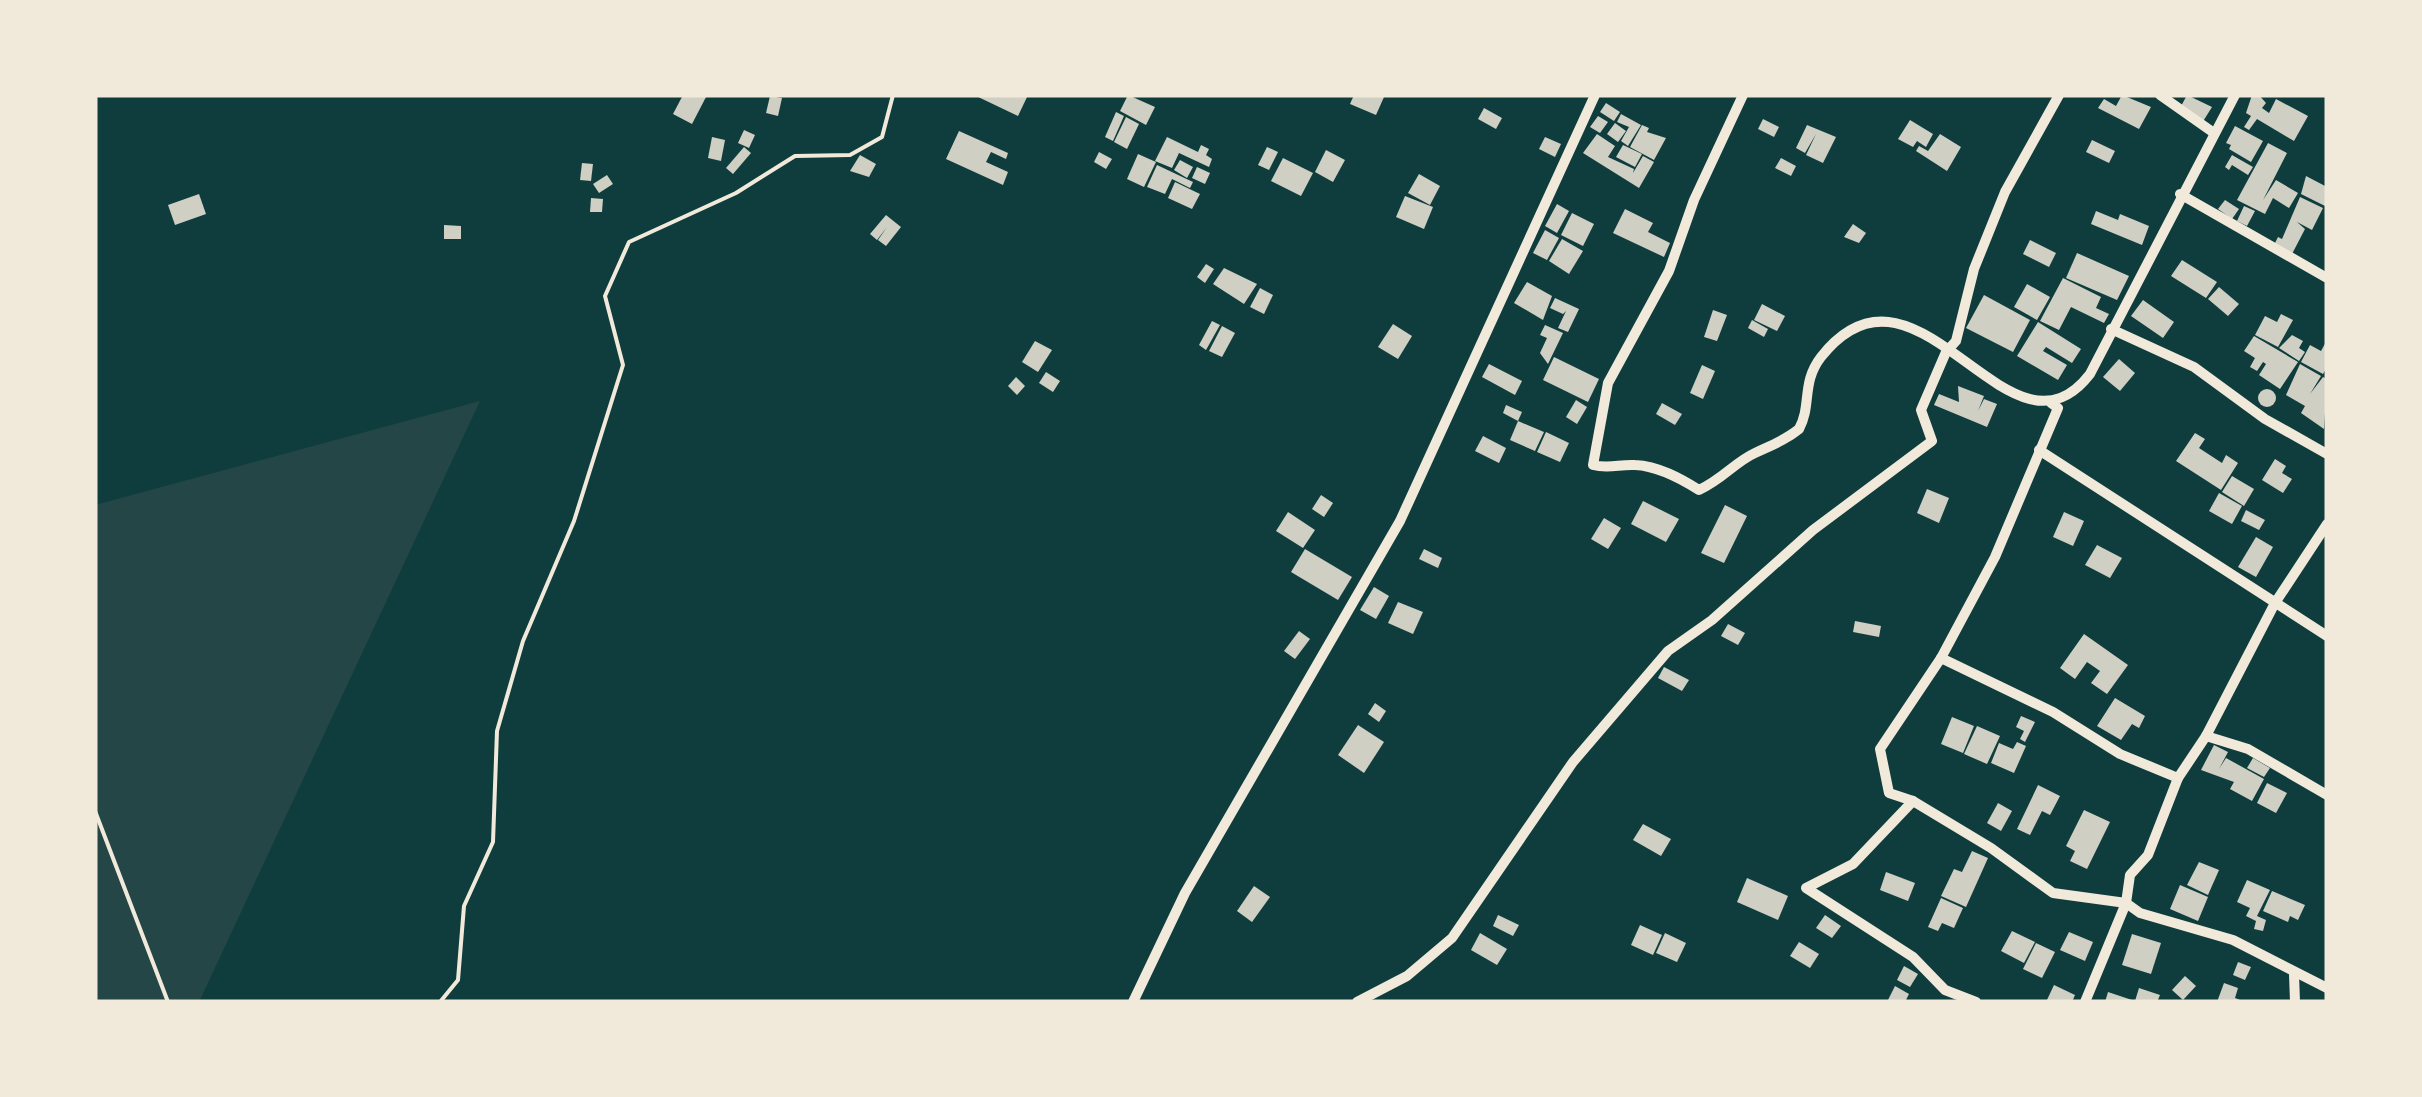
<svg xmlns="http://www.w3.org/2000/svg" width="2422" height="1097" viewBox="0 0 2422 1097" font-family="'Playfair Display',serif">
  <rect width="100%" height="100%" fill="#0f3d3e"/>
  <!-- green -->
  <polygon fill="#244646" points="480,401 199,1002 95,1002 95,505"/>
  <!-- building -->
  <g fill="#cfcfc3">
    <polygon points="683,95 706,97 692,124 673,114"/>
    <polygon points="974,95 1028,95 1018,116"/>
    <polygon points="1128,95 1155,107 1146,125 1120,111"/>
    <polygon points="1354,95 1380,95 1384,97 1376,115 1350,104"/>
    <polygon points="2122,95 2151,107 2139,129 2098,108 2104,99 2116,106"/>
    <polygon points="2187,95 2212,107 2202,123 2179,110"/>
    <polygon points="2252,95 2259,95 2266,103 2262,108 2269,113 2276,99 2308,116 2294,141 2257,119 2249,130 2244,127 2251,116 2246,113"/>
    <polygon points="770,96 782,98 778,116 766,113"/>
    <polygon points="1606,103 1620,112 1614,121 1600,112"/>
    <polygon points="1484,108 1502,118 1496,129 1478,119"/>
    <polygon points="1116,112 1124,116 1113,141 1105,137"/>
    <polygon points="1621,114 1641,125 1628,146 1621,141 1629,127 1617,122"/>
    <polygon points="1598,116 1608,122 1600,133 1590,127"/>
    <polygon points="1126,117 1139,124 1127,149 1114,142"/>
    <polygon points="1763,119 1779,127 1774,137 1758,129"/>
    <polygon points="1910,120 1933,134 1926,147 1917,141 1913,147 1898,139"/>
    <polygon points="1615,123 1626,131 1618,142 1607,134"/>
    <polygon points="1642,125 1649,128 1647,132 1666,138 1654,160 1630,147"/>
    <polygon points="1807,125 1836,137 1823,163 1806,155 1816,134 1805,153 1796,148"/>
    <polygon points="2235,126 2263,141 2251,162 2229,149 2231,145 2226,143"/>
    <polygon points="744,130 755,135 749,148 738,143"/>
    <polygon points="959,131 1008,153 1006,159 991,152 986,162 1008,172 1003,185 946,159"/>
    <polygon points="1597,134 1615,146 1608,157 1634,169 1633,173 1643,156 1654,162 1639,188 1583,153"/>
    <polygon points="1940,134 1961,147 1947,171 1916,151 1919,146 1928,151"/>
    <polygon points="712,137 725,140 721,161 708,158"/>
    <polygon points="1167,137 1198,152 1201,145 1209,149 1206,155 1212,159 1209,167 1179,153 1172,168 1155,161"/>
    <polygon points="1545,137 1561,144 1555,157 1539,149"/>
    <polygon points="2092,140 2115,151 2109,163 2086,152"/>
    <polygon points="2268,143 2287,153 2263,200 2276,180 2298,193 2289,208 2273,198 2265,214 2237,200"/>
    <polygon points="1623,145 1642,154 1635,167 1616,157"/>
    <polygon points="744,147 751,153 733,174 726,168"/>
    <polygon points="1267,147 1278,152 1269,170 1258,165"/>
    <polygon points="1326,150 1345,160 1333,182 1315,172"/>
    <polygon points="1099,152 1112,159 1106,169 1094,162"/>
    <polygon points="1138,154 1156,162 1144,187 1127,179"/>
    <polygon points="860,155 876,164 869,177 850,171"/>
    <polygon points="2232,155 2253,167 2248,175 2232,165 2229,170 2225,167"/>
    <polygon points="1283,158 1313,173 1301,196 1271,181"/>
    <polygon points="1781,158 1796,166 1791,176 1775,168"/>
    <polygon points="1180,160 1193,167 1187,178 1174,170"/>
    <polygon points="582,163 593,164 591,181 580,180"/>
    <polygon points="1157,165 1193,182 1190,188 1172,179 1165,194 1147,187"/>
    <polygon points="1197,167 1210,173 1205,184 1192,178"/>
    <polygon points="1419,174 1440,186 1430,205 1408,193"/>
    <polygon points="607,175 613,184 599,193 593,184"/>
    <polygon points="2306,176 2327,187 2325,206 2301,194"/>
    <polygon points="1175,182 1200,194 1192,209 1168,198"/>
    <polygon points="199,194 206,214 175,225 168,205"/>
    <polygon points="1405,196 1433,207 1424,229 1396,217"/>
    <polygon points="2300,197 2323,208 2312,230 2297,222 2305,229 2292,254 2274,245 2278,237 2282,239"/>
    <polygon points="591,198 603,199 602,212 590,212"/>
    <polygon points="2225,200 2239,209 2232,219 2218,209"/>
    <polygon points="1557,204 1569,211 1557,233 1545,226"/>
    <polygon points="2244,206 2255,211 2247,226 2237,221"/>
    <polygon points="1625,209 1653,223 1648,232 1670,243 1664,257 1613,233"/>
    <polygon points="2096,211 2118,220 2120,214 2149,226 2142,245 2091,224"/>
    <polygon points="1572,213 1594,224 1583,246 1561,235"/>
    <polygon points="886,215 901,227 886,246 878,240 887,227 877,240 870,234"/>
    <polygon points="1853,224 1866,233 1859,243 1844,237"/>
    <polygon points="444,225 461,226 461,239 444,239"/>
    <polygon points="1545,230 1559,238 1547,260 1533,253"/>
    <polygon points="1562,239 1583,251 1569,274 1549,261"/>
    <polygon points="2030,240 2056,253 2049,267 2023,254"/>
    <polygon points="2077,253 2129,276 2117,300 2066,278"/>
    <polygon points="2182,260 2217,282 2206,298 2171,276"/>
    <polygon points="1206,264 1214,269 1205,283 1197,277"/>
    <polygon points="1224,268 1257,284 1244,304 1213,284"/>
    <polygon points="2063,278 2101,297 2096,308 2109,314 2104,323 2071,307 2059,330 2040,321"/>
    <polygon points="1527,282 1552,296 1543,320 1514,303"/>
    <polygon points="2027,284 2050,297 2037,320 2014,307"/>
    <polygon points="2219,287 2239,304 2228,316 2208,299"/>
    <polygon points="1260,288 1273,295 1264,314 1250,307"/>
    <polygon points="1984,295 2030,320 2013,352 1966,328"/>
    <polygon points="1555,298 1579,309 1568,332 1558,328 1566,311 1563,314 1550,308"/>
    <polygon points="2143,300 2174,322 2163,338 2131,316"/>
    <polygon points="1762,304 1785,316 1777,331 1754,320"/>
    <polygon points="1713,310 1727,315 1717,341 1704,337"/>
    <polygon points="2281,314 2293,320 2278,347 2255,335 2265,316 2277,322"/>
    <polygon points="1752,320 1768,329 1764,337 1748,328"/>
    <polygon points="1212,321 1220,325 1206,350 1199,345"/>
    <polygon points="2038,322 2081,349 2072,363 2046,347 2043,351 2067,365 2058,380 2017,356"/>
    <polygon points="1393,324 1412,336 1398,359 1378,347"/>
    <polygon points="1545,325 1563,333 1548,364 1540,353 1547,338 1540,335"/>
    <polygon points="1222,326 1235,333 1222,357 1209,351"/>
    <polygon points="2292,335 2303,341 2299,348 2305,352 2299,361 2279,348"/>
    <polygon points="2254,336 2298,362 2280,389 2259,375 2266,364 2263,362 2257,371 2250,367 2255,358 2244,351"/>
    <polygon points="2327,340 2327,367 2323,374 2301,362 2310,345 2321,351"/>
    <polygon points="1035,341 1052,350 1038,372 1022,362"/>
    <polygon points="1554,357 1599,379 1588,402 1543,380"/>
    <polygon points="2119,359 2135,373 2120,391 2103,377"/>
    <polygon points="1489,364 1522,381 1515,395 1482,377"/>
    <polygon points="2300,364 2321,376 2310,394 2323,377 2327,379 2324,429 2301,413 2305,406 2286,395"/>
    <polygon points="1702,365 1715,371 1703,399 1690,393"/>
    <polygon points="1046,372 1060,381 1053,392 1039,383"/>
    <polygon points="1016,377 1025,386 1017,395 1008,386"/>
    <polygon points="1958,386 1984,396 1978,411 1984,399 1997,404 1987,427 1934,405 1939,394 1959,402"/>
    <circle cx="2267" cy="398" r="9"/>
    <polygon points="1576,400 1587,407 1577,424 1566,417"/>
    <polygon points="1662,403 1682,414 1675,425 1656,414"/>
    <polygon points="1506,405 1522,412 1518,421 1503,413"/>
    <polygon points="1518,421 1544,432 1535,451 1510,440"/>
    <polygon points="1546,432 1569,443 1560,462 1537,452"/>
    <polygon points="2195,433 2205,439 2199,448 2222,463 2226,455 2238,463 2221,490 2176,461"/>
    <polygon points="1483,436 1506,448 1499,463 1475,451"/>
    <polygon points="2275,459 2286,466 2282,473 2292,479 2283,493 2262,480"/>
    <polygon points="2232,476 2254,489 2244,506 2222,492"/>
    <polygon points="1927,489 1949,498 1939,523 1917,513"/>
    <polygon points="2219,493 2242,506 2232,524 2209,511"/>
    <polygon points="1321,495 1333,503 1324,517 1312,509"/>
    <polygon points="1643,501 1679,519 1666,542 1631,524"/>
    <polygon points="1725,505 1747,516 1724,563 1701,553"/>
    <polygon points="2246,510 2265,520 2259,530 2241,521"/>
    <polygon points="1288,512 1315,530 1303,548 1276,531"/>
    <polygon points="2064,512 2084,521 2073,546 2053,537"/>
    <polygon points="1604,518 1621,528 1608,549 1591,539"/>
    <polygon points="2256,537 2273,547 2256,577 2238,567"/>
    <polygon points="2097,545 2122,558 2110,578 2085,565"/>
    <polygon points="1305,549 1352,577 1338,600 1291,572"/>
    <polygon points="1424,549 1442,558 1438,568 1419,559"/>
    <polygon points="1374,587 1389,596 1376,619 1360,610"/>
    <polygon points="1398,602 1423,612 1413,634 1388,623"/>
    <polygon points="1855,621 1881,626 1879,637 1853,632"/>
    <polygon points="1728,624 1745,633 1738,645 1721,636"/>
    <polygon points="1299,631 1310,639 1295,659 1284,651"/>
    <polygon points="2084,634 2128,665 2107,694 2091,683 2100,671 2087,662 2075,679 2060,668"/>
    <polygon points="1664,667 1689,680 1682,691 1658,678"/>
    <polygon points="2115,698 2145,716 2139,728 2132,724 2121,740 2097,726"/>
    <polygon points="1375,703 1386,711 1379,722 1368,714"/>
    <polygon points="2021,716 2035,722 2025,742 2020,739 2024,731 2016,727"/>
    <polygon points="1952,717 1974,726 1963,753 1941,744"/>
    <polygon points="1358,725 1384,742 1364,773 1338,755"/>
    <polygon points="1977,726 2000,736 1987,764 1964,754"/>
    <polygon points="2017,742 2026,746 2014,773 1991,763 1999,743 2013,749"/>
    <polygon points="2214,745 2228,752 2219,769 2226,758 2264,779 2252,801 2230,789 2234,782 2201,770"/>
    <polygon points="2253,758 2270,768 2264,777 2247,768"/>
    <polygon points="2267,783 2287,793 2276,813 2257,803"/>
    <polygon points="2038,785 2060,796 2050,815 2042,811 2030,835 2017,829"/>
    <polygon points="1998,803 2012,811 2001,831 1987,823"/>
    <polygon points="2084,810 2110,822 2087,869 2070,861 2075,851 2066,846"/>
    <polygon points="1643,824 1671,839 1661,856 1633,840"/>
    <polygon points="1972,851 1988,858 1966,907 1941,896 1954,869 1962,872"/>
    <polygon points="2199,862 2219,870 2208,895 2187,885"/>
    <polygon points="1886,872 1915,883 1908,901 1880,890"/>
    <polygon points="1747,878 1788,896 1778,920 1737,902"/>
    <polygon points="2247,880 2270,890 2257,916 2266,920 2263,931 2254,929 2256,921 2246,916 2250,908 2237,902"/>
    <polygon points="2180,885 2208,897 2198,921 2170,909"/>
    <polygon points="1254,886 1270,897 1252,922 1237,911"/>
    <polygon points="2272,891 2305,905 2298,920 2290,916 2288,922 2263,911"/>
    <polygon points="1941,898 1963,908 1954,928 1942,923 1938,931 1928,927"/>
    <polygon points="1498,915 1519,925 1513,936 1493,926"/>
    <polygon points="1825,915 1841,926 1832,938 1816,928"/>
    <polygon points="1640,925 1662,935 1653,955 1631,945"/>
    <polygon points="2012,931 2035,942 2024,963 2001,951"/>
    <polygon points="2069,932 2093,942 2085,961 2060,950"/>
    <polygon points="1480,933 1507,949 1497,965 1471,950"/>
    <polygon points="1665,933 1686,943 1677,962 1656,953"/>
    <polygon points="2132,934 2161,943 2151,974 2122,965"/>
    <polygon points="1799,942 1819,954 1810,968 1790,956"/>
    <polygon points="2036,943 2055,952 2042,978 2023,969"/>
    <polygon points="2238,962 2251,967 2245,980 2233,975"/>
    <polygon points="1904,966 1918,974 1910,987 1897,980"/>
    <polygon points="2185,976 2196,986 2183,1000 2172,990"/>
    <polygon points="2224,983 2238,988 2235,998 2245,1002 2217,1002"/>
    <polygon points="2054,985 2075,995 2072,1002 2046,1002"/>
    <polygon points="1895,986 1909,994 1905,1002 1887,1002"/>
    <polygon points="2139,988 2160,995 2157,1002 2105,1002 2108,992 2135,1001"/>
  </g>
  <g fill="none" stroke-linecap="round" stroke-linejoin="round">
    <!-- path -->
    <g stroke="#f1e9da" stroke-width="4">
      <polyline points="95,811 168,1002"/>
      <polyline points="440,1002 458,980 464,906 493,842 497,731 523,641 574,521 623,365 605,296 629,242 736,193 795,156 850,155 882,137 893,95"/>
    </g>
    <!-- minor -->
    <g stroke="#f1e9da" stroke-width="10">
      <path d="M1743 95 1694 200 1669 271 1608 383 1593 465C1609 469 1620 464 1635 465 1658 466 1680 478 1699 490 1723 479 1735 462 1755 453 1772 445 1784 441 1799 429 1812 405 1801 383 1821 357 1918 234 2009 479 2090 374L2235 95"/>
      <polyline points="2160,95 2214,133"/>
      <polyline points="2180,194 2327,278"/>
      <polyline points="2111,329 2194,367 2265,419 2327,454"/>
      <polyline points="2039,450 2327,636"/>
      <polyline points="1941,658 2053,712 2120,754 2178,778"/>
      <polyline points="2206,736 2248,749 2327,795"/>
      <polyline points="1913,801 1889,793 1880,749 1941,658 1995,557 2058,408 2051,403"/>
      <polyline points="2294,974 2295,1002"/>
      <polyline points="1133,1002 1185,893 1400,521 1595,95"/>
      <polyline points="1357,1002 1407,976 1452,938 1573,762 1668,651 1712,620 1813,530 1932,441 1921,410 1946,352 1956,341 1974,269 2005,192 2059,95"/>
      <polyline points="1976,1002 1945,990 1913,957 1806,888 1853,864 1913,801 1991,848 2053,893 2126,903 2140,913 2233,940 2327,988"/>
      <polyline points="2085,1002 2126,903 2130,875 2148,855 2178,778 2206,736 2275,603 2327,524"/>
    </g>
  </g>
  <!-- border -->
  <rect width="2422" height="1097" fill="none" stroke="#f1e9da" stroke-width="195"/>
</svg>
